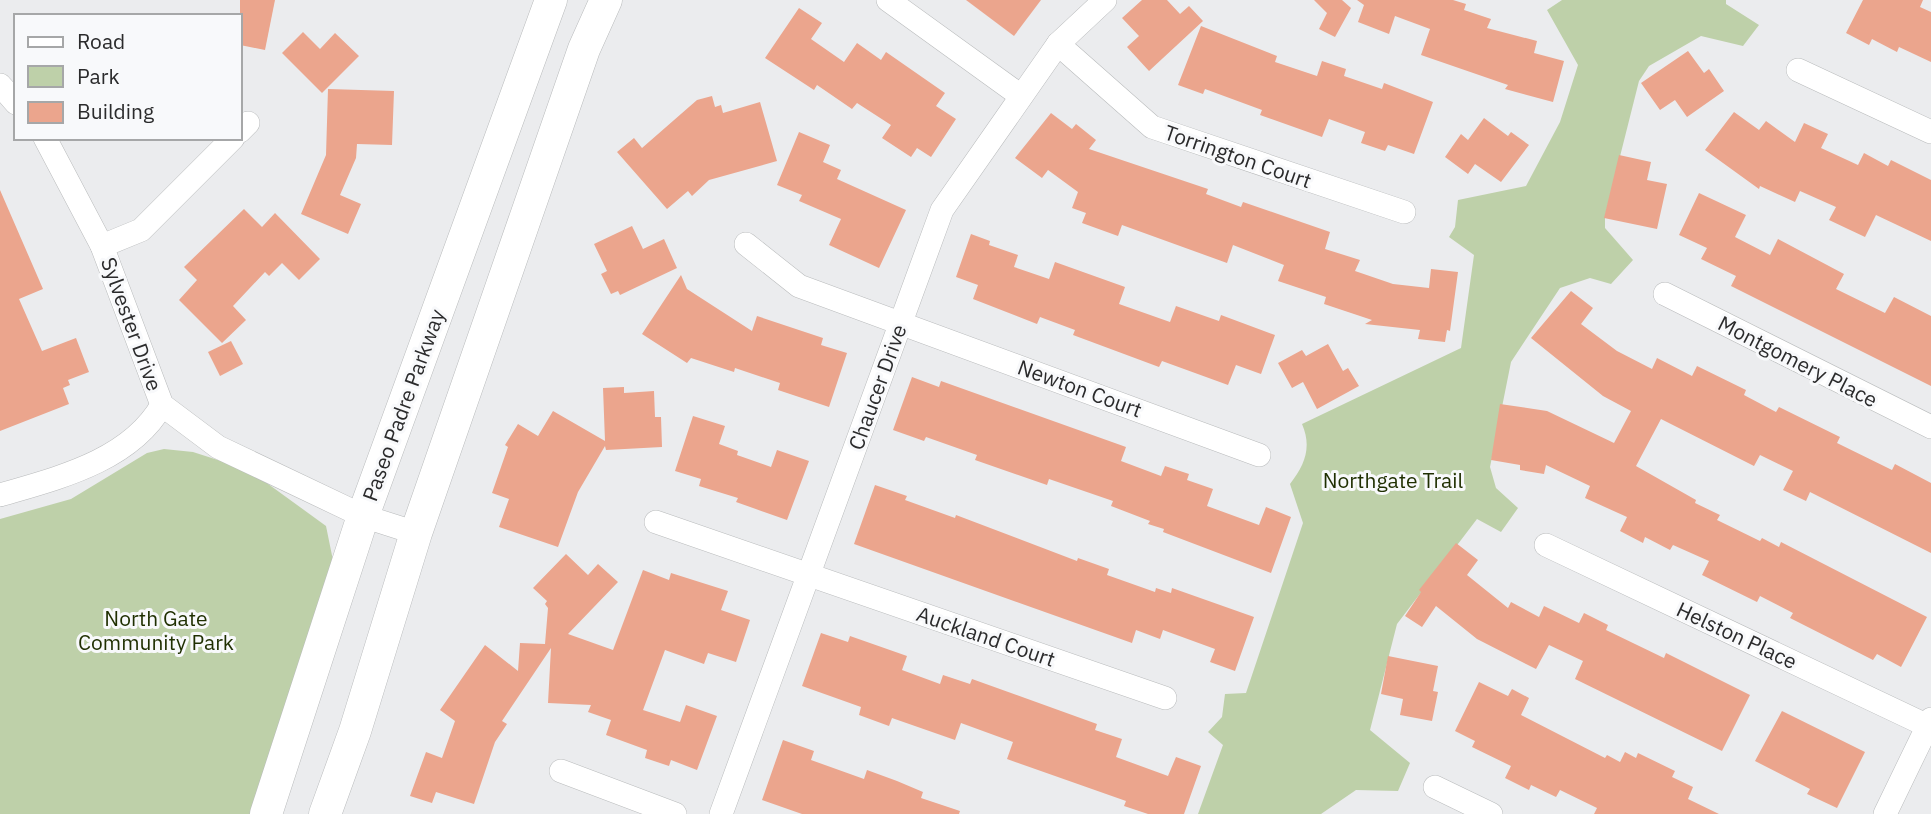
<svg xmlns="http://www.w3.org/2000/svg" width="1931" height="814" viewBox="0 0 1931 814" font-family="'IBM Plex Sans',sans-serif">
  <rect width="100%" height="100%" fill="#ebecee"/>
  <!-- green -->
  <g fill="#bed0a9">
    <path d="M1562 0H1726V4L1759 25 1743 46 1701 36 1649 66 1639 81 1605 216V228L1633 260 1611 284 1590 278 1560 288 1511 362 1490 467 1496 488 1518 508 1501 532 1477 519 1397 624 1370 730 1410 763 1398 791 1356 790 1321 814H1198L1223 745 1208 732 1222 717 1225 694 1246 693 1303 523 1290 484C1305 465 1312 447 1302 424L1461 348 1474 255 1449 237 1455 227 1458 200 1526 186 1560 122 1578 65 1547 10Z"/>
    <polygon points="164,449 193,452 249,470 326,526 337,580 256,814 0,814 0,519 71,499 147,453"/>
  </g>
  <!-- building -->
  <g fill="#eba58d">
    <polygon points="240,0 275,0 265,50 240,45"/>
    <polygon points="966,0 1041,0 1014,36"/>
    <polygon points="1142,0 1167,0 1180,14 1189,6 1203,21 1149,71 1127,47 1139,36 1122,18"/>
    <polygon points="1314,0 1342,0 1351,8 1335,37 1319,29 1327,13"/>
    <polygon points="1357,0 1453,0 1466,4 1464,10 1491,19 1487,28 1537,41 1534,53 1564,61 1553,102 1505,89 1508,85 1421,55 1430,29 1395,16 1389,34 1358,22 1364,5"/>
    <polygon points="1863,0 1923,0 1920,7 1931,12 1931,62 1899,47 1897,52 1872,39 1869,45 1846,33"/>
    <polygon points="799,8 822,23 811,39 844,62 857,43 881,60 886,52 945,93 936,106 956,119 931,157 917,148 911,157 882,138 891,125 857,103 852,109 817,85 814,90 765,58"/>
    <polygon points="1201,26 1277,56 1275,62 1317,76 1322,61 1346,69 1344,76 1382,89 1384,83 1433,102 1414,154 1388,145 1385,151 1361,143 1365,132 1329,119 1322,137 1260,115 1262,110 1205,89 1203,94 1178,85"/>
    <polygon points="303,32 320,49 335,33 359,56 322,93 282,53"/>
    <polygon points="1688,51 1704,73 1709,69 1724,91 1687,117 1675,100 1660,110 1641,83"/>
    <polygon points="328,89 394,91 392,145 357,144 356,158 340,195 361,204 348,234 301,214 326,155"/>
    <polygon points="712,96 715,107 721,105 723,113 760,102 777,161 709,180 692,196 688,191 667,209 617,152 634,138 642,148 697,100"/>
    <polygon points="1734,112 1759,130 1766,121 1795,142 1804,123 1828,134 1821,148 1858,165 1864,153 1888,166 1891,160 1931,180 1931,241 1876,215 1865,237 1829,220 1836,207 1800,191 1795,202 1760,186 1759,189 1705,150"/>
    <polygon points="1051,113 1072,129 1076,124 1096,140 1089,149 1208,189 1206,194 1241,207 1243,202 1330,232 1325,249 1360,260 1355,271 1393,284 1429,288 1431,269 1458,272 1450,331 1447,330 1445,342 1418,339 1420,330 1365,324 1372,320 1324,304 1326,297 1278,281 1284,265 1233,245 1227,263 1122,225 1118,236 1082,223 1086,213 1072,208 1078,192 1048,170 1042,178 1015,158"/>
    <polygon points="1484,118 1508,136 1511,132 1529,145 1501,182 1475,164 1468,174 1445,157 1461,134 1468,140"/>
    <polygon points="799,132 830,145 823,162 841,170 837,179 906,210 879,268 829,245 841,219 799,201 802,195 777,185"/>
    <polygon points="1619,155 1651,162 1647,180 1667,184 1657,229 1604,218"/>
    <polygon points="0,190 43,289 19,299 42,351 76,338 89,372 68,380 70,385 63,388 69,404 0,431"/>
    <polygon points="1699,193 1746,215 1735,237 1770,255 1778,239 1844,274 1836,289 1885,313 1894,297 1931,316 1931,386 1731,286 1736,276 1701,259 1707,248 1679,235"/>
    <polygon points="244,209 262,227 275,213 320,259 299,280 282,263 269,276 265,272 233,306 246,320 222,343 179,300 197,280 184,267"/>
    <polygon points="632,226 643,249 664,239 677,268 620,295 618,291 611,294 601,274 607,271 594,244"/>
    <polygon points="971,234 990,241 989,245 1018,255 1014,267 1049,279 1055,262 1125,287 1119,304 1170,322 1176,306 1219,321 1221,315 1275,335 1261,374 1236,365 1228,385 1162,361 1159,367 1073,335 1075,330 1040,317 1037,324 973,299 978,285 956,277"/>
    <polygon points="681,275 687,289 752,331 757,316 823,338 821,345 847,353 829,407 778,390 780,383 735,368 734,372 691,358 687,363 642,334"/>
    <polygon points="1571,291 1593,308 1581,324 1617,351 1652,369 1657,358 1692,376 1697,366 1746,390 1744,395 1776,412 1779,407 1840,437 1837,443 1892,470 1895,464 1931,483 1931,553 1810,492 1806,501 1783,490 1793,471 1760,455 1754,466 1661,419 1636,466 1696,500 1695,503 1720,515 1717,520 1760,541 1762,538 1779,547 1781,542 1927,617 1901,667 1877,654 1873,660 1790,618 1793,613 1760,596 1757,602 1702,575 1709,561 1673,545 1670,550 1645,537 1643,543 1620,531 1627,517 1585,498 1590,486 1546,465 1544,474 1520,470 1520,465 1491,460 1500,404 1547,411 1614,443 1631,411 1603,396 1531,338"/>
    <polygon points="231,341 243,364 220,376 208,352"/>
    <polygon points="1328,344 1343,371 1348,368 1359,386 1317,409 1303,382 1292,388 1278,363 1302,350 1306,356"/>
    <polygon points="912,377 939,387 941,381 1126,447 1121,461 1161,476 1165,466 1189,474 1187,480 1213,489 1207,506 1259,525 1266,507 1291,517 1271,573 1163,532 1164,529 1148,524 1150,521 1111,506 1113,501 1049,479 1047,485 975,460 977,455 926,437 924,441 893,430"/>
    <polygon points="624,387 624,393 654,391 655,417 661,417 662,447 606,450 605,446 578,492 558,547 499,527 509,499 492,493 508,447 505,445 518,424 538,436 553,411 605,441 603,388"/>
    <polygon points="693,416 725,426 719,444 738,451 737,455 771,467 777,450 809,461 787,520 736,502 738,498 699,486 701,479 675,471"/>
    <polygon points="875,485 907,496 905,500 955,518 956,515 1077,561 1078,558 1109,569 1107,575 1155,592 1156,588 1171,593 1172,588 1254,617 1235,671 1210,662 1215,649 1163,630 1160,639 1136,630 1132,643 854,544"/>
    <polygon points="1456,543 1478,560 1467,575 1508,608 1511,602 1539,617 1544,606 1579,623 1584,613 1608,625 1606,630 1664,658 1666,653 1750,695 1722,751 1575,679 1583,661 1549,645 1536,669 1477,639 1436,606 1422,627 1405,616 1421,592 1419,590"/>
    <polygon points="566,554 588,575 598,564 618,582 568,634 613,650 643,570 669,580 671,573 728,591 721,610 750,620 736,662 708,653 704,664 665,650 643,710 680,722 686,705 717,716 697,770 671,760 669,766 645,758 647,750 606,735 611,720 588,712 591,705 548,703 551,648 502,721 507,724 495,742 474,804 436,792 432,803 410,796 426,752 442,758 455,721 440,710 485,645 518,671 520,643 545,644 548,608 545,604 547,601 533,588"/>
    <polygon points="821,633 848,642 850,636 907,656 902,670 940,684 943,675 970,684 972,679 1097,724 1095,730 1122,739 1116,757 1168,776 1176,757 1201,766 1184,814 1148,814 1124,806 1126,801 1007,759 1013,742 961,723 955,740 892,718 889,726 859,715 861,707 802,686"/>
    <polygon points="1388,656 1438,666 1433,691 1438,692 1432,721 1400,715 1403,699 1381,694"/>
    <polygon points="1479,682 1508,696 1512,689 1529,698 1521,715 1605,758 1607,755 1620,762 1625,752 1636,758 1638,753 1675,771 1672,777 1693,787 1688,799 1719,814 1594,814 1597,808 1560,790 1556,797 1531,785 1529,790 1505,778 1511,766 1472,747 1475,741 1455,731"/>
    <polygon points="1782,711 1865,752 1837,808 1807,794 1810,789 1755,761"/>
    <polygon points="783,740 814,751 811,760 864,779 867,770 897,781 923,792 921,798 960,811 959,814 802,814 762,800"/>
  </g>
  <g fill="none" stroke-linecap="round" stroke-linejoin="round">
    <defs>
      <g id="minor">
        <polyline points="888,0 1021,96"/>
        <polyline points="1058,44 1152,127 1404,212"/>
        <polyline points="1798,70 1931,132"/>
        <polyline points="0,85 16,103"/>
        <polyline points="240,131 248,123"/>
        <polyline points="45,138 102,246 162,405 218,447 363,516 416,533"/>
        <polyline points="746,244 799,286 1259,455"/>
        <polyline points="102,246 141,230 233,138"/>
        <polyline points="1665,294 1931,427"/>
        <path d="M0 495C58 478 130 461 162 405"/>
        <polyline points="656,522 1165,698"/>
        <polyline points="1546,545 1928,726"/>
        <polyline points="561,771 675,814"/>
        <polyline points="1435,787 1491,814"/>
        <polyline points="721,814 942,210 1058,44 1105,0"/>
        <polyline points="1885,814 1931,719"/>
      </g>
      <g id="secondary">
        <polyline points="266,814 363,516 551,0"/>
        <polyline points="325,814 355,731 416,533 584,49 606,0"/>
      </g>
    </defs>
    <!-- minor casing -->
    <use href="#minor" stroke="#b9bbbc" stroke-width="24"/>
    <!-- secondary casing -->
    <use href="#secondary" stroke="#b9bbbc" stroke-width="33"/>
    <!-- minor -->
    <use href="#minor" stroke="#fff" stroke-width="23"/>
    <!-- secondary -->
    <use href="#secondary" stroke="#fff" stroke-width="32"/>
  </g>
  <g text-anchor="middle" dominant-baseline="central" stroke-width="6" stroke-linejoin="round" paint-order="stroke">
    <!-- street labels -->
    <g font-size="21" fill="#2b2b2c" stroke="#f8f9fb">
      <text transform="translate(1238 156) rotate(19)">Torrington Court</text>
      <text transform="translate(132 324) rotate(70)">Sylvester Drive</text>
      <text transform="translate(1798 361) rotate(27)">Montgomery Place</text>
      <text transform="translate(877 387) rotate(-70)">Chaucer Drive</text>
      <text transform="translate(1080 388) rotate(20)">Newton Court</text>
      <text transform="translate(403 405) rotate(-70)">Paseo Padre Parkway</text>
      <text transform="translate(1737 635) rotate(25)">Helston Place</text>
      <text transform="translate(986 636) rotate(19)">Auckland Court</text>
    </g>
    <!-- park labels -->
    <g font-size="21" fill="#1f2f01" stroke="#f8f9fb">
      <text x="1393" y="480">Northgate Trail</text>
      <text x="156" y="618">North Gate<tspan x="156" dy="24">Community Park</tspan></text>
    </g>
  </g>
  <!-- legend -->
  <rect x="14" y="14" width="228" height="126" fill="#f8f9fb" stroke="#a6a7a8" stroke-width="2"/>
  <rect x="28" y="37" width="35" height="10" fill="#ffffff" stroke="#a6a7a8" stroke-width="2"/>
  <text x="77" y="49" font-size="21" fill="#2b2b2c">Road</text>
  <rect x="28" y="66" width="35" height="21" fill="#bed0a9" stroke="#a6a7a8" stroke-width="2"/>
  <text x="77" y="84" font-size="21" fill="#2b2b2c">Park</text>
  <rect x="28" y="102" width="35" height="21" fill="#eba58d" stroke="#a6a7a8" stroke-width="2"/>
  <text x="77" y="119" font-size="21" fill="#2b2b2c">Building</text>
</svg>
